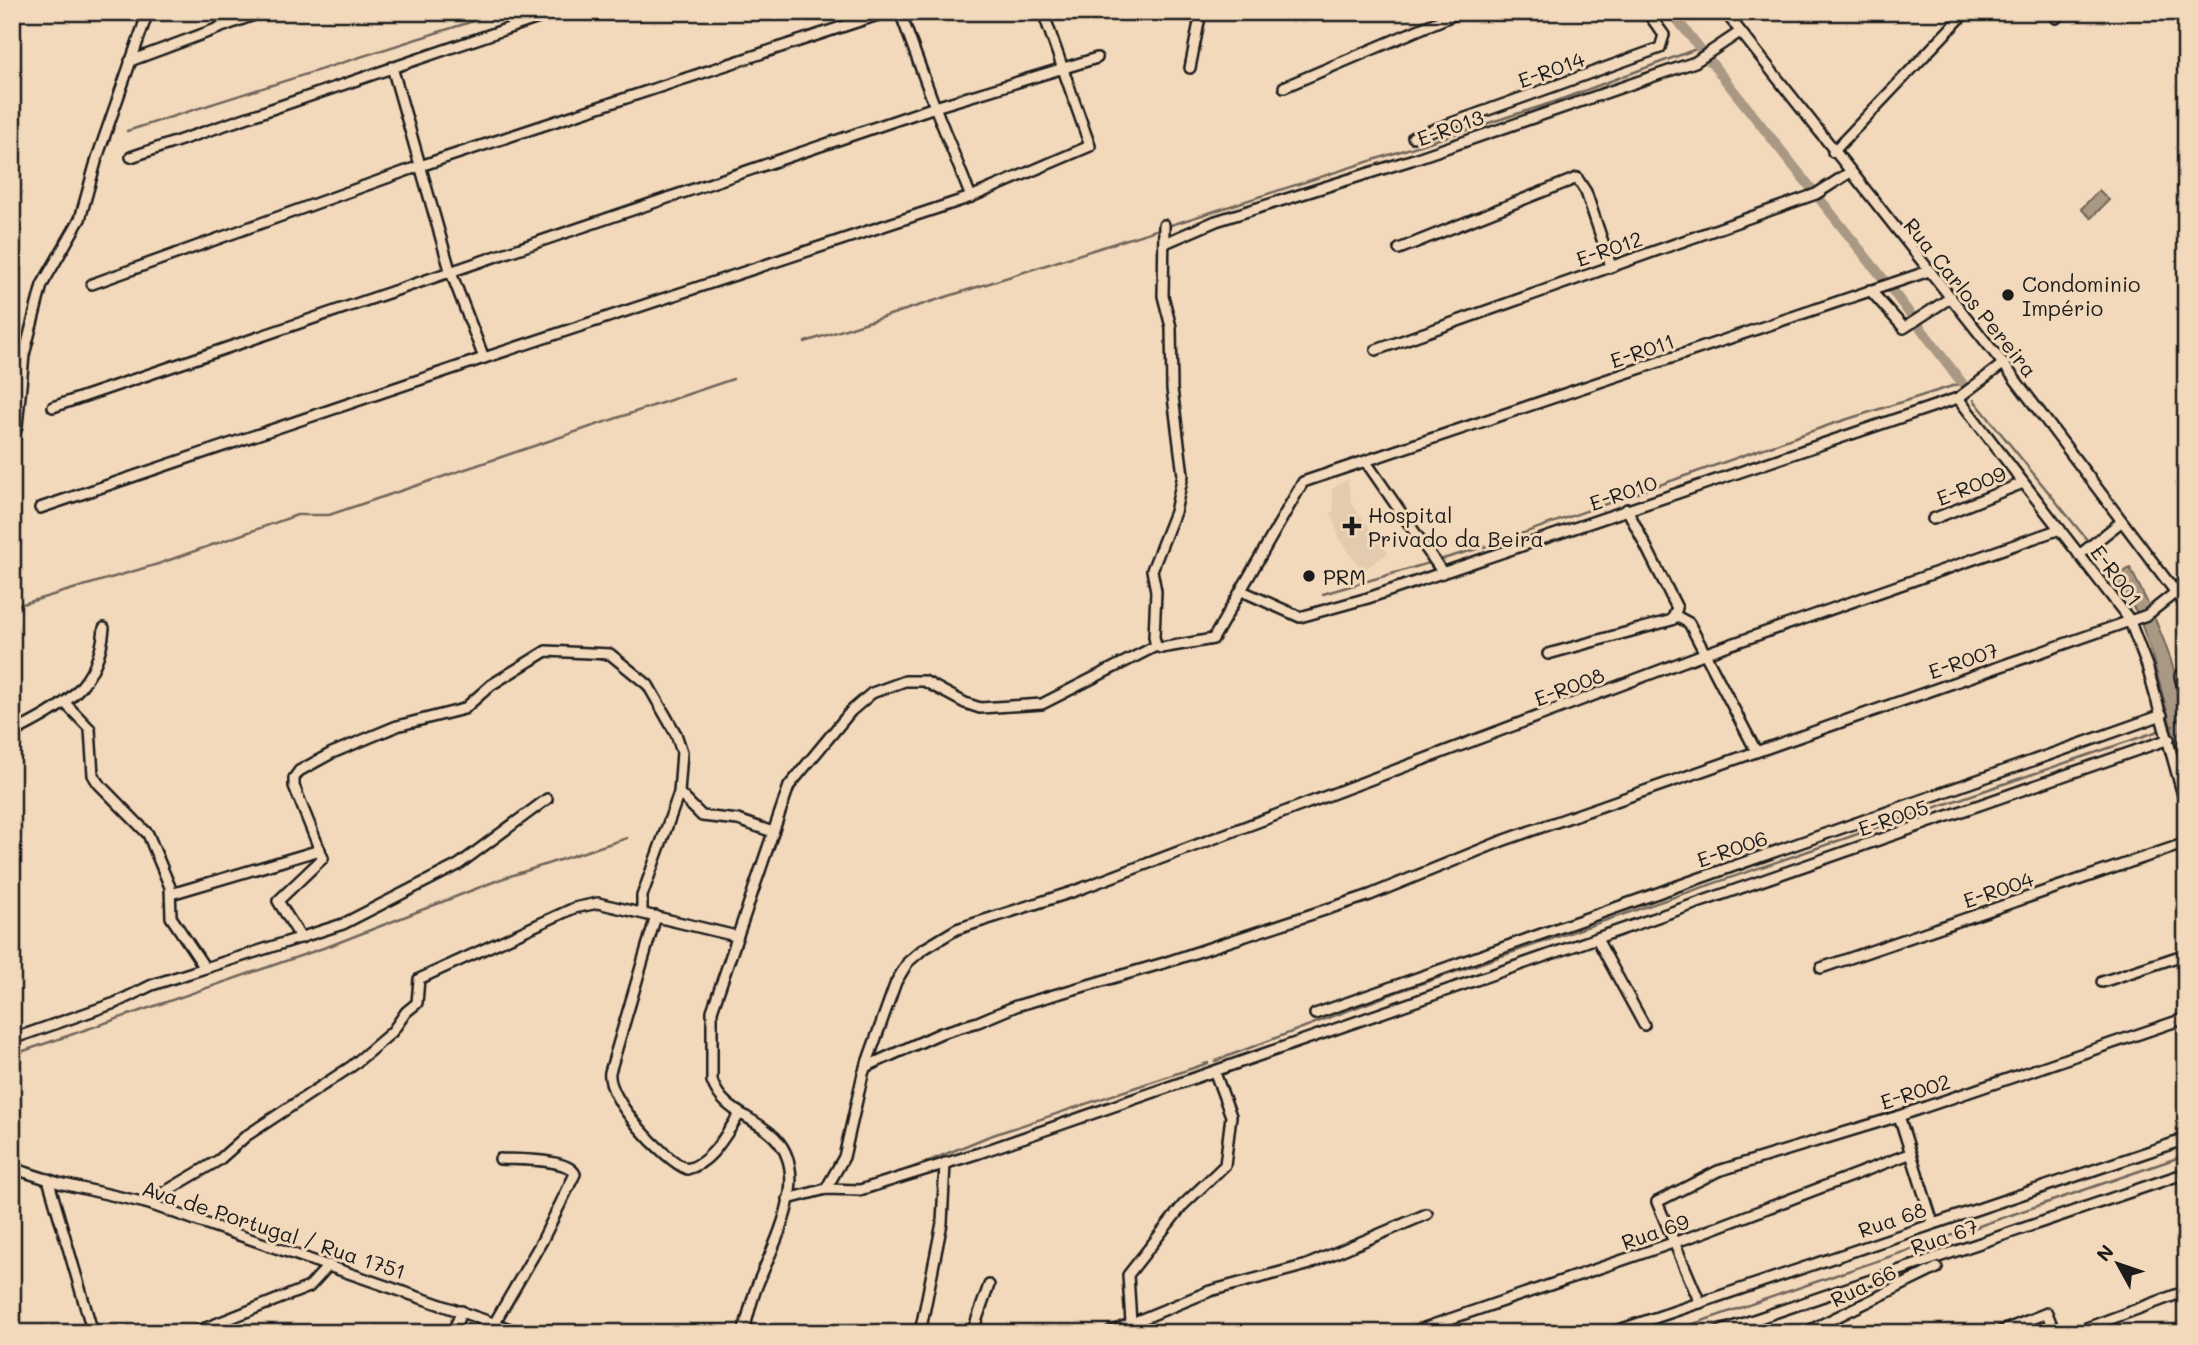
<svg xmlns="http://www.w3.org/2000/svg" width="2198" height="1345" viewBox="0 0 2198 1345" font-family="Mali,sans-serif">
  <rect width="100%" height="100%" fill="#f3d9bb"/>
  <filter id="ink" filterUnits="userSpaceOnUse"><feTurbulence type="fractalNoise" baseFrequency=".0143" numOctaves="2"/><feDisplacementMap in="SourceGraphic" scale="14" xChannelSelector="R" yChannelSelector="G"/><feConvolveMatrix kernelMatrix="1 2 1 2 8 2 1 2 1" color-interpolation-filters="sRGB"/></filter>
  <g filter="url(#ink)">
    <!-- built -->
    <polygon fill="#e3cbaf" points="1348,479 1351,503 1388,553 1362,571 1340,539 1331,513 1334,511 1332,489"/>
    <!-- water -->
    <g fill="#a99884" stroke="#71665a" stroke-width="2">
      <polygon points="2099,190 2109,200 2091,218 2081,209"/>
      <path d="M2130 568C2155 615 2176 663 2185 716 2189 737 2186 761 2186 782L2150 648 2137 612 2111 580Z"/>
    </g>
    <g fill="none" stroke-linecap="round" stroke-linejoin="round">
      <!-- stream -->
      <g stroke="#71665a" stroke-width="2.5">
        <polyline points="127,131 502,12"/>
        <polyline points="1168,226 1554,102 1699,48"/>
        <polyline points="805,342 1162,228"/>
        <polyline points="1974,400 2117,577"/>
        <polyline points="1323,594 1487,546 1832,424 1962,383"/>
        <polyline points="12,607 158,564 297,515 329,515 733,379"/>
        <polyline points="12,1055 332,945 501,879 627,838"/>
        <polyline points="1215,1061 1397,992 2173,726"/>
        <polyline points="895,1175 987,1137 1208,1063"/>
        <polyline points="421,1333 434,1328"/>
        <polyline points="1667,1333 2186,1155"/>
      </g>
      <!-- canal -->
      <polyline stroke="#a99884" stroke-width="10" points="1671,12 1889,286 1962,383"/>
      <defs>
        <g id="minor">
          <polyline points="1725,12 2008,370 2186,606"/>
          <polyline points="2051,12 2056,18 2062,12"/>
          <polyline points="130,61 262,12"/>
          <polyline points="1190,68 1201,12"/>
          <polyline points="1284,87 1460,12"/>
          <polyline points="1413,137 1660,48 1664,35 1647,12"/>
          <polyline points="1833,152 1966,12"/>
          <polyline points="131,157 556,12"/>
          <polyline points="971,197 935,107 1097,58"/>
          <polyline points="1165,243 1216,221 1411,160 1695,62 1740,32"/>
          <polyline points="1399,249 1577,178 1586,192 1611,266"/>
          <polyline points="92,284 420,166 887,12"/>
          <polyline points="1870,290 1904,328 1950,298"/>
          <polyline points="1376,350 1816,194 1849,173"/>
          <polyline points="484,358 971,197 1090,146 1043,12"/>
          <polyline points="1958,398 2129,619 2147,666 2186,806"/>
          <polyline points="53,407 935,107 900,12"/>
          <polyline points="12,443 17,426 24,355 42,285 80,219 97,158 148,12"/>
          <polyline points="1366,462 1443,573"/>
          <polyline points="40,508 484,358 450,270 392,67"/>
          <polyline points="1933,519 2023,483"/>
          <polyline points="2079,555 2121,522"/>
          <polyline points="1242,591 1300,617 1368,598 1958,398 2003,364"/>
          <polyline points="1676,616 1689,623 1756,751"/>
          <polyline points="1156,646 1154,637 1156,591 1152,570 1175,512 1183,475 1172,389 1171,327 1163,296 1164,225"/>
          <polyline points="1548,654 1672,620 1677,608 1627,509"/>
          <polyline points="2186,671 2180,676 2186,701"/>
          <polyline points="65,703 90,729 93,775 98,783 148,834 170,887 171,917 205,968"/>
          <path d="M12 733C61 708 99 688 104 628"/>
          <polyline points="679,793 702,816 738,820 773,832"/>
          <polyline points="171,894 320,850"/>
          <path d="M656 916 610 1072C606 1098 664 1160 687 1169 712 1163 725 1135 739 1115"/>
          <polyline points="301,938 278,901 323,858 294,786 294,778 299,771 332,753 397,726 464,709 491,685 546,651 610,654 648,685 676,734 682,752 679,793 642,896 642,912"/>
          <polyline points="1597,939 1644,1025"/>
          <polyline points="1821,968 2186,843"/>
          <polyline points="2102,982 2186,954"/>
          <polyline points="1315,1014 2162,715"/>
          <polyline points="12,1039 115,1003 152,985 343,924 458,865 547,799"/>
          <polyline points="865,1067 941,1033 978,1022 1016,1006 1164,963 1370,895 1502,841 2147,615 2176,592 2186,576"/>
          <polyline points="1899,1116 1933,1223"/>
          <polyline points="12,1168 59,1183 146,1203 522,1333"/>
          <polyline points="48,1179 93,1333"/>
          <polyline points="826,1189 844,1157 863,1074 896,982 908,962 922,950 957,929 1072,892 1706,653 2060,529"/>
          <polyline points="788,1199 826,1189 860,1190 979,1153 2169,739"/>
          <polyline points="146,1203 219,1160 246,1136 352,1066 392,1032 406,1012 417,1003 419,979 574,908 598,903 736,936"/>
          <polyline points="1700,1303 1657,1202 1718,1171 1899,1116 2186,1018"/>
          <path d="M495 1322 542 1241 575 1174C568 1158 518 1160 500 1159"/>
          <polyline points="1131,1323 1128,1275 1183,1205 1225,1165 1231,1116 1215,1073"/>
          <polyline points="198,1331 309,1287 329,1265"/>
          <polyline points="452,1333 462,1311"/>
          <path d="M743 1333C748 1318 751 1301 757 1286 774 1242 816 1171 770 1133 749 1115 722 1110 712 1081V1011L789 786 851 711 872 693 905 681H924L965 703 980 708 1042 704 1156 646 1161 648 1213 639 1303 482 1929 271"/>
          <polyline points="920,1333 942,1223 945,1163"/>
          <polyline points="972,1333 989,1285"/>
          <polyline points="1108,1333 1210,1291 1307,1265 1427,1214"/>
          <polyline points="1409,1333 1702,1233 1909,1154"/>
          <polyline points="1610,1333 2186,1139"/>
          <polyline points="1715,1333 2186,1173"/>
          <polyline points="1804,1333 1937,1268"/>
          <polyline points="1997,1333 2047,1313 2055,1333"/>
          <polyline points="2073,1333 2186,1291"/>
        </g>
      </defs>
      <!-- minor casing -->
      <use href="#minor" stroke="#1c1c1c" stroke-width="14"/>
      <!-- minor -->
      <use href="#minor" stroke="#f3d9bb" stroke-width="9"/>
    </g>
  </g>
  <!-- markers -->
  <g fill="#1c1c1c" stroke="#f3d9bb" stroke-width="2.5">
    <circle cx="2008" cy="295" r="7"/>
    <path d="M1348.5 515.5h7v7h7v7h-7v7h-7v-7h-7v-7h7z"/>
    <circle cx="1309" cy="576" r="7"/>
  </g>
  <g text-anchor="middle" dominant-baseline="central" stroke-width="6" stroke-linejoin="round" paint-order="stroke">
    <!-- street labels -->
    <g font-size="21" fill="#1c1c1c" stroke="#f3d9bb">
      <text transform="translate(1551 69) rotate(-20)">E-R014</text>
      <text transform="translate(1450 127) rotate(-20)">E-R013</text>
      <text transform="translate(1609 248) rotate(-19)">E-R012</text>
      <text transform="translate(1971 297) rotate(51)">Rua Carlos Pereira</text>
      <text transform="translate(1642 350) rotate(-19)">E-R011</text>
      <text transform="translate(1971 485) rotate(-22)">E-R009</text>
      <text transform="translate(1623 492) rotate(-19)">E-R010</text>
      <text transform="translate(2117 575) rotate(53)">E-R001</text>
      <text transform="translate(1963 660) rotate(-19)">E-R007</text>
      <text transform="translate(1569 686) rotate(-21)">E-R008</text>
      <text transform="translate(1893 817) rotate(-19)">E-R005</text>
      <text transform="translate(1732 848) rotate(-19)">E-R006</text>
      <text transform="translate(1998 889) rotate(-19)">E-R004</text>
      <text transform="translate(1915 1091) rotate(-18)">E-R002</text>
      <text transform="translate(1892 1219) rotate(-19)">Rua 68</text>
      <text transform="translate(274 1229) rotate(18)">Ava de Portugal / Rua 1751</text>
      <text transform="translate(1655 1231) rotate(-19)">Rua 69</text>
      <text transform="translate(1944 1236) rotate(-19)">Rua 67</text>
      <text transform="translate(1863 1285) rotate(-26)">Rua 66</text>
    </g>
    <!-- poi labels -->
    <g font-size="21" fill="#1c1c1c" stroke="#f3d9bb" text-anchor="start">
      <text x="2022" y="283">Condominio<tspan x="2022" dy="24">Império</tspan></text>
      <text x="1368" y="514">Hospital<tspan x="1368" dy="24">Privado da Beira</tspan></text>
      <text x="1323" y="576">PRM</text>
    </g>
  </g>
  <!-- margin -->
  <rect width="2198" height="1345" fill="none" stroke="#f3d9bb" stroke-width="42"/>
  <rect x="21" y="21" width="2156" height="1303" fill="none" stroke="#1c1c1c" stroke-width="2.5" filter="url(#ink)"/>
  <!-- north arrow -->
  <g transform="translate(2118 1264) rotate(310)" stroke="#f3d9bb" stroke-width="5" paint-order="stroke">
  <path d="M0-5L12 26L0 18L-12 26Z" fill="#1c1c1c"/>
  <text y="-10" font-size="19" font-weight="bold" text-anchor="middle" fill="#1c1c1c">N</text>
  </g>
</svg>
